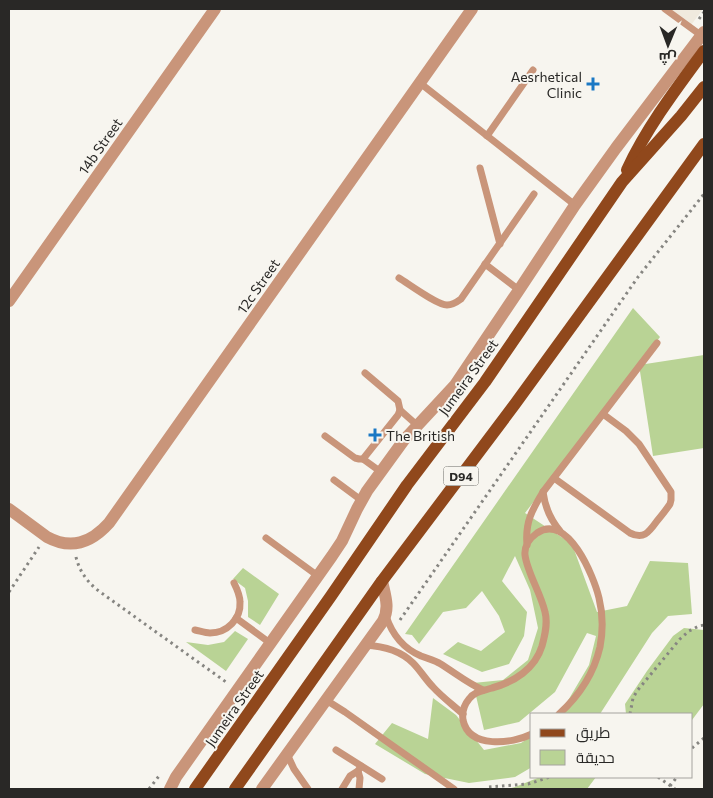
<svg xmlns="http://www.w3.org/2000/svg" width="713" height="798" viewBox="0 0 713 798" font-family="Commissioner,Cairo,sans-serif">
  <rect width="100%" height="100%" fill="#f7f5ef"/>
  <!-- built -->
  <polygon fill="#f0eade" points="668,9 703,9 691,25"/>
  <!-- green -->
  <g fill="#b9d395">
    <polygon points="633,308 660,337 525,513 572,544 597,612 627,606 650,561 688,563 692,614 668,616 652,633 600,714 560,714 589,665 596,636 587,633 555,692 519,722 484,730 473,683 503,680 528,660 538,628 530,590 515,556 502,581 527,612 524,636 509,664 482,672 443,654 458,642 481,651 505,632 499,616 482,591 466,608 443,612 419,644 412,635 405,634"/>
    <polygon points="704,355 704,448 653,456 639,365"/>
    <polygon points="243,568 279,594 260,625 248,617 248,601 245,588 233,579"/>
    <polygon points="684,628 704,630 704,704 692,720 692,714 626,714 625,704 647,671 673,636"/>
    <polygon points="235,631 248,639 226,671 186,642 208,645 224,642"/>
    <polygon points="433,698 456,715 484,750 521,743 532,736 532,767 515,777 469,783 425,774 375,744 392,723 428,739"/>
    <polygon points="540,777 596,777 587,789 508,789 515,787"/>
  </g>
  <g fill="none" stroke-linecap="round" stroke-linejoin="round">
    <!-- path -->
    <g stroke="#868581" stroke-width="3" stroke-dasharray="2.5 4" stroke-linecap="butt">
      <polyline points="699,19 704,12"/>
      <path d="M76 557C79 570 86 580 96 589L226 682"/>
      <polyline points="9,592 39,547"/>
      <polyline points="400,620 638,277 704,194"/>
      <polyline points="630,714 633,698 637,691 680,639 689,631 699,626 704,625"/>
      <polyline points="692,748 704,738"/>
      <polyline points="658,777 675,789"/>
      <polyline points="670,786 677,777"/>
      <polyline points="489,787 528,784 550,777"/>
      <polyline points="149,789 159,776"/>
    </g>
    <!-- service -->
    <g stroke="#c9957a" stroke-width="7">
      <polyline points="665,9 702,36"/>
      <polyline points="420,83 575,205"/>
      <polyline points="487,136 533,70"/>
      <polyline points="480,168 500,244"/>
      <polyline points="485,264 519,290"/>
      <path d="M399 278C409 284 437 305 447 305 452 305 457 302 461 299L534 194"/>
      <polyline points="400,410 418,426"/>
      <polyline points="325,436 355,458 359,459 363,459 398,415 400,410 398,401 365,373"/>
      <polyline points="363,459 381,472"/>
      <path d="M554 478 630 533C644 540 649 532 657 521 662 515 666 510 670 504L671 500V492L639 444 626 431 603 414"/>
      <polyline points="334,480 361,500"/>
      <path d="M543 492C545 508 550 519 560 531"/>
      <polyline points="266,538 318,576"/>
      <path d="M527 545C525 522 532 510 543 492L657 343"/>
      <path d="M386 616C392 634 402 648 421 656 427 658 433 660 439 663 454 672 467 683 483 690"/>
      <polyline points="236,618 270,643"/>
      <path d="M195 630C200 631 205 633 210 633 227 633 241 619 240 602 240 595 237 589 234 583"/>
      <path d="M365 645C383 646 400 650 413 663 420 670 426 680 433 687 442 697 453 705 463 714"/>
      <polyline points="326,700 345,712 454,789"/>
      <path d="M532 734C512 744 469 749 463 720 462 713 464 705 469 699 475 691 483 691 492 688 514 682 535 669 542 646 545 635 548 623 545 612 541 594 527 572 525 555 524 546 530 538 537 533 568 512 594 577 599 598 603 614 603 631 600 647 594 673 579 696 559 714"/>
      <polyline points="336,750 382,779"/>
      <polyline points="287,754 294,769 308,789"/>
      <polyline points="358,771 360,778 359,789"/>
      <polyline points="342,789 350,776 358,771 361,766"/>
    </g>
    <!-- minor -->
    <g stroke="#c9957a" stroke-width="12">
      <polyline points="9,301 215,9"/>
      <path d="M9 509 47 537C71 550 91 543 109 523L472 9"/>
      <polyline points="170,789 176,777 332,556 342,541 357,509 367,491 404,440 455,385 519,290 575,205 616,148 704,32"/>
      <path d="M262 789 383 621C390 608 385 595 382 581"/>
    </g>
    <!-- primary -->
    <g stroke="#90481c" stroke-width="12">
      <path d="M627 170C647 127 676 89 704 51"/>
      <polyline points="195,789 331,596 407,485 485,382 622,182 681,116 704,87"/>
      <polyline points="235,789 382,581 515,404 704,144"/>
    </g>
  </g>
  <!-- markers -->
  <g fill="#1b78c4" stroke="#f7f5ef" stroke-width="2">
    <path d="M590.5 76.5h5v5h5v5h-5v5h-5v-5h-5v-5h5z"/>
    <path d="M372.5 427.5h5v5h5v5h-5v5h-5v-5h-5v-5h5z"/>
  </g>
  <g text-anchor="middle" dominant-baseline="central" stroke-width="4" stroke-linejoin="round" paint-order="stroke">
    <!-- shield labels -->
    <rect fill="#f7f5ef" stroke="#676662" stroke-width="1" x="443.5" y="466.5" width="35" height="19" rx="4"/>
    <g font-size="12" font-weight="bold" fill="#292826">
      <text x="461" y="476">D94</text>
    </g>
    <!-- poi labels -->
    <g font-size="14" fill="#292826" stroke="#f7f5ef" text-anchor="end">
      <text x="582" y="76">Aesrhetical<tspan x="582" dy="16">Clinic</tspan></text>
      <text x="386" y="435" text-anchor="start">The British</text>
    </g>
    <!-- street labels -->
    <g font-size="14" fill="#292826" stroke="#f7f5ef">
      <text transform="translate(100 146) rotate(-55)">14b Street</text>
      <text transform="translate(258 286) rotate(-55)">12c Street</text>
      <text transform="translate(468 377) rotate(-54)">Jumeira Street</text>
      <text transform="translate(234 708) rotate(-55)">Jumeira Street</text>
    </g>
  </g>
  <!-- border -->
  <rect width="713" height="798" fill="none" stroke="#292826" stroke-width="20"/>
  <!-- legend -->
  <rect x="530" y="713" width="162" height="65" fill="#f7f5ef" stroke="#a5a39f"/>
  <rect x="540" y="729" width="25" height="8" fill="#90481c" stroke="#a5a39f"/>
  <text x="576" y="738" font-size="15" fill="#292826">طريق</text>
  <rect x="540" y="750" width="25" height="15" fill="#b9d395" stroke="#a5a39f"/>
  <text x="576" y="763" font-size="15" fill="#292826">حديقة</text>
  <!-- north arrow -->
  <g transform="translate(668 45) rotate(181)" stroke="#f7f5ef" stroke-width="4" paint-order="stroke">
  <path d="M0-4L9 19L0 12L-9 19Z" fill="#292826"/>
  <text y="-8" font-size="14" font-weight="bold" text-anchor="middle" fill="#292826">ش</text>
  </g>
</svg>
